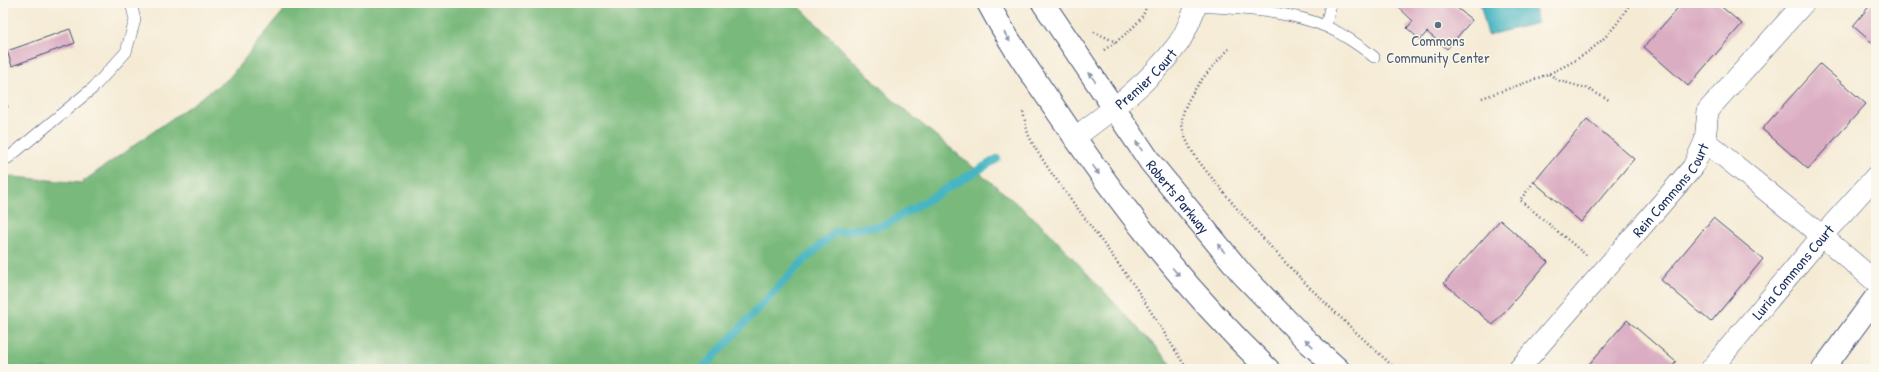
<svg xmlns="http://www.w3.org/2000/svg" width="1879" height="372" viewBox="0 0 1879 372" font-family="'Patrick Hand',sans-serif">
  <rect width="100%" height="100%" fill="#fbf7ec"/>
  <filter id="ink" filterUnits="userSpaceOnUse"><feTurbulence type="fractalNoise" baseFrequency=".025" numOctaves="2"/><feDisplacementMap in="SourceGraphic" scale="8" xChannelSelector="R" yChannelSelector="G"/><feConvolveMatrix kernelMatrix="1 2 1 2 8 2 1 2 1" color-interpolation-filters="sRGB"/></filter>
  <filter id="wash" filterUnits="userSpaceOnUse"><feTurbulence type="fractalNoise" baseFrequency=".012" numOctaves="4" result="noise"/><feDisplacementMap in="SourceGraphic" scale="16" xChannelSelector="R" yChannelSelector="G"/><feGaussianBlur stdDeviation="0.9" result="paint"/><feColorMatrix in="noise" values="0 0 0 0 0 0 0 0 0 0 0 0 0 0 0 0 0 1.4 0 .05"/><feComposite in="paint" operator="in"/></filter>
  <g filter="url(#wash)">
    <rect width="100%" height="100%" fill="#f5ebd5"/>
    <!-- forest -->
    <polygon fill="#79b97b" stroke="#4a746c" points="290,3 796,3 892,99 1042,225 1176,369 3,369 3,176 81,183 229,78"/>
    <!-- water -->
    <polygon fill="#47b5c2" stroke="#317290" points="1480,3 1533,3 1538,23 1488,35"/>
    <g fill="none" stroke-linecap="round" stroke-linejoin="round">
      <!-- stream -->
      <polyline stroke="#47b5c2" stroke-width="8" points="702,369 796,268 835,232 885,225 997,159"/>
    </g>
    <g id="blocks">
      <!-- building -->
      <g fill="#dbadc3">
        <polygon points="1394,3 1451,3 1472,20 1447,49 1427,32 1420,40 1407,28 1413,21"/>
        <polygon points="1682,3 1717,3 1742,24 1688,86 1644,47"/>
        <polygon points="1872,3 1876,3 1876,46 1853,26"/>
        <polygon points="70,29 75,43 12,66 7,51"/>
        <polygon points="1820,64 1866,104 1808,169 1762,129"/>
        <polygon points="3,99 8,107 3,109"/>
        <polygon points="1587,119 1634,159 1581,222 1534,182"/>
        <polygon points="1713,218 1763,259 1711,322 1661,280"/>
        <polygon points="1500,220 1548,262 1493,325 1444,283"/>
        <polygon points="1627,320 1676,362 1670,369 1585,369"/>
      </g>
    </g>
  </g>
  <g filter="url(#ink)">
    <use href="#blocks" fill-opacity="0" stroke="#3c4b70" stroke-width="1"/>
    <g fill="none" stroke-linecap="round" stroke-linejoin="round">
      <defs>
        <g id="lane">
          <path d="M1196 6C1238 9 1289 10 1327 27 1345 35 1359 45 1374 57"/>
          <polyline points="1326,26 1331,3"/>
          <polyline points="3,159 8,158 93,88 126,52 135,20 131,3"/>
        </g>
        <g id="street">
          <path id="s1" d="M1074 138C1112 110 1150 82 1178 44 1186 33 1191 18 1196 6L1195 3"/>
          <polyline points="1705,141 1822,236 1876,282"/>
          <path id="s2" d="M1519 369 1693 167 1705 141 1708 110 1804 3"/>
          <path id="s3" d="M1711 369 1822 236 1876 176"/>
        </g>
        <g id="secondary">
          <path d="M988 3C1008 41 1032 75 1056 110 1118 203 1187 291 1268 369"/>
          <path id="s4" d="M1043 3 1151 163 1242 274 1308 342 1338 369"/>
          <polyline points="1823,369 1876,297"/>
        </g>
      </defs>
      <!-- lane casing -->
      <use href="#lane" stroke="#3c4b70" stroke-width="12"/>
      <!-- street casing -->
      <use href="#street" stroke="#3c4b70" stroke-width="22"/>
      <!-- secondary casing -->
      <use href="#secondary" stroke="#3c4b70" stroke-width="24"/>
      <!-- path -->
      <g stroke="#3c4b70" stroke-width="2.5" stroke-dasharray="1 3" stroke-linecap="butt">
        <path d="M1094 32 1116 42C1126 33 1147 19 1146 3"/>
        <path d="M1229 49C1213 65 1179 102 1182 125 1186 150 1206 170 1221 189 1273 254 1334 313 1396 369"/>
        <polyline points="1104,50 1116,42"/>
        <polyline points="1549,74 1560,81 1586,88 1609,100"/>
        <path d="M1482 98C1543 76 1597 64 1630 3"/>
        <polyline points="1023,112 1028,134 1035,148 1050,171 1136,288 1187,369"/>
        <polyline points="1534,182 1520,200 1586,255"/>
      </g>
      <!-- lane -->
      <use href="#lane" stroke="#fff" stroke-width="11"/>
      <!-- street -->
      <use href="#street" stroke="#fff" stroke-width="21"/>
      <!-- secondary -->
      <use href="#secondary" stroke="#fff" stroke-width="22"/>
    </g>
    <!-- one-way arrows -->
    <defs><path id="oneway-solid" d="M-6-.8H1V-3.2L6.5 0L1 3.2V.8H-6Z"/></defs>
    <g fill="#8d97ae">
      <use href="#oneway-solid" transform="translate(1007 37) rotate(59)"/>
      <use href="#oneway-solid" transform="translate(1092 77) rotate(-125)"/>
      <use href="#oneway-solid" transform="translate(1139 146) rotate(-124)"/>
      <use href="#oneway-solid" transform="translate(1096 170) rotate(55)"/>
      <use href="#oneway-solid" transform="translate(1221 248) rotate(-129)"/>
      <use href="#oneway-solid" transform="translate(1176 272) rotate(50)"/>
      <use href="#oneway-solid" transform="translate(1309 343) rotate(-136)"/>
    </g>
  </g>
  <!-- markers -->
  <circle fill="#5c6f8a" stroke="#fbf7ec" stroke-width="1.5" cx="1438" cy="25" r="4"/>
  <g text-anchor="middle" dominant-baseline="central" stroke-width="3" stroke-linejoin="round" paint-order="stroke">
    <!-- service labels -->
    <g font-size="15" fill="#4e5e75" stroke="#fbf7ec">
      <text x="1438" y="40">Commons<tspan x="1438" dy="17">Community Center</tspan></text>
    </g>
    <!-- street labels -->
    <g font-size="15" fill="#1b2f5e" stroke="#fbf7ec">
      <text stroke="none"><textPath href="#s1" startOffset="93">Premier Court</textPath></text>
      <text stroke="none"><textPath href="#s2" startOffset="235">Rein Commons Court</textPath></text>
      <text stroke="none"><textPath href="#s4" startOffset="236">Roberts Parkway</textPath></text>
      <text stroke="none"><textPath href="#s3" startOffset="127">Luria Commons Court</textPath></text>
    </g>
  </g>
  <!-- margin -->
  <rect width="1879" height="372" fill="none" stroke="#fbf7ec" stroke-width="16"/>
</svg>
